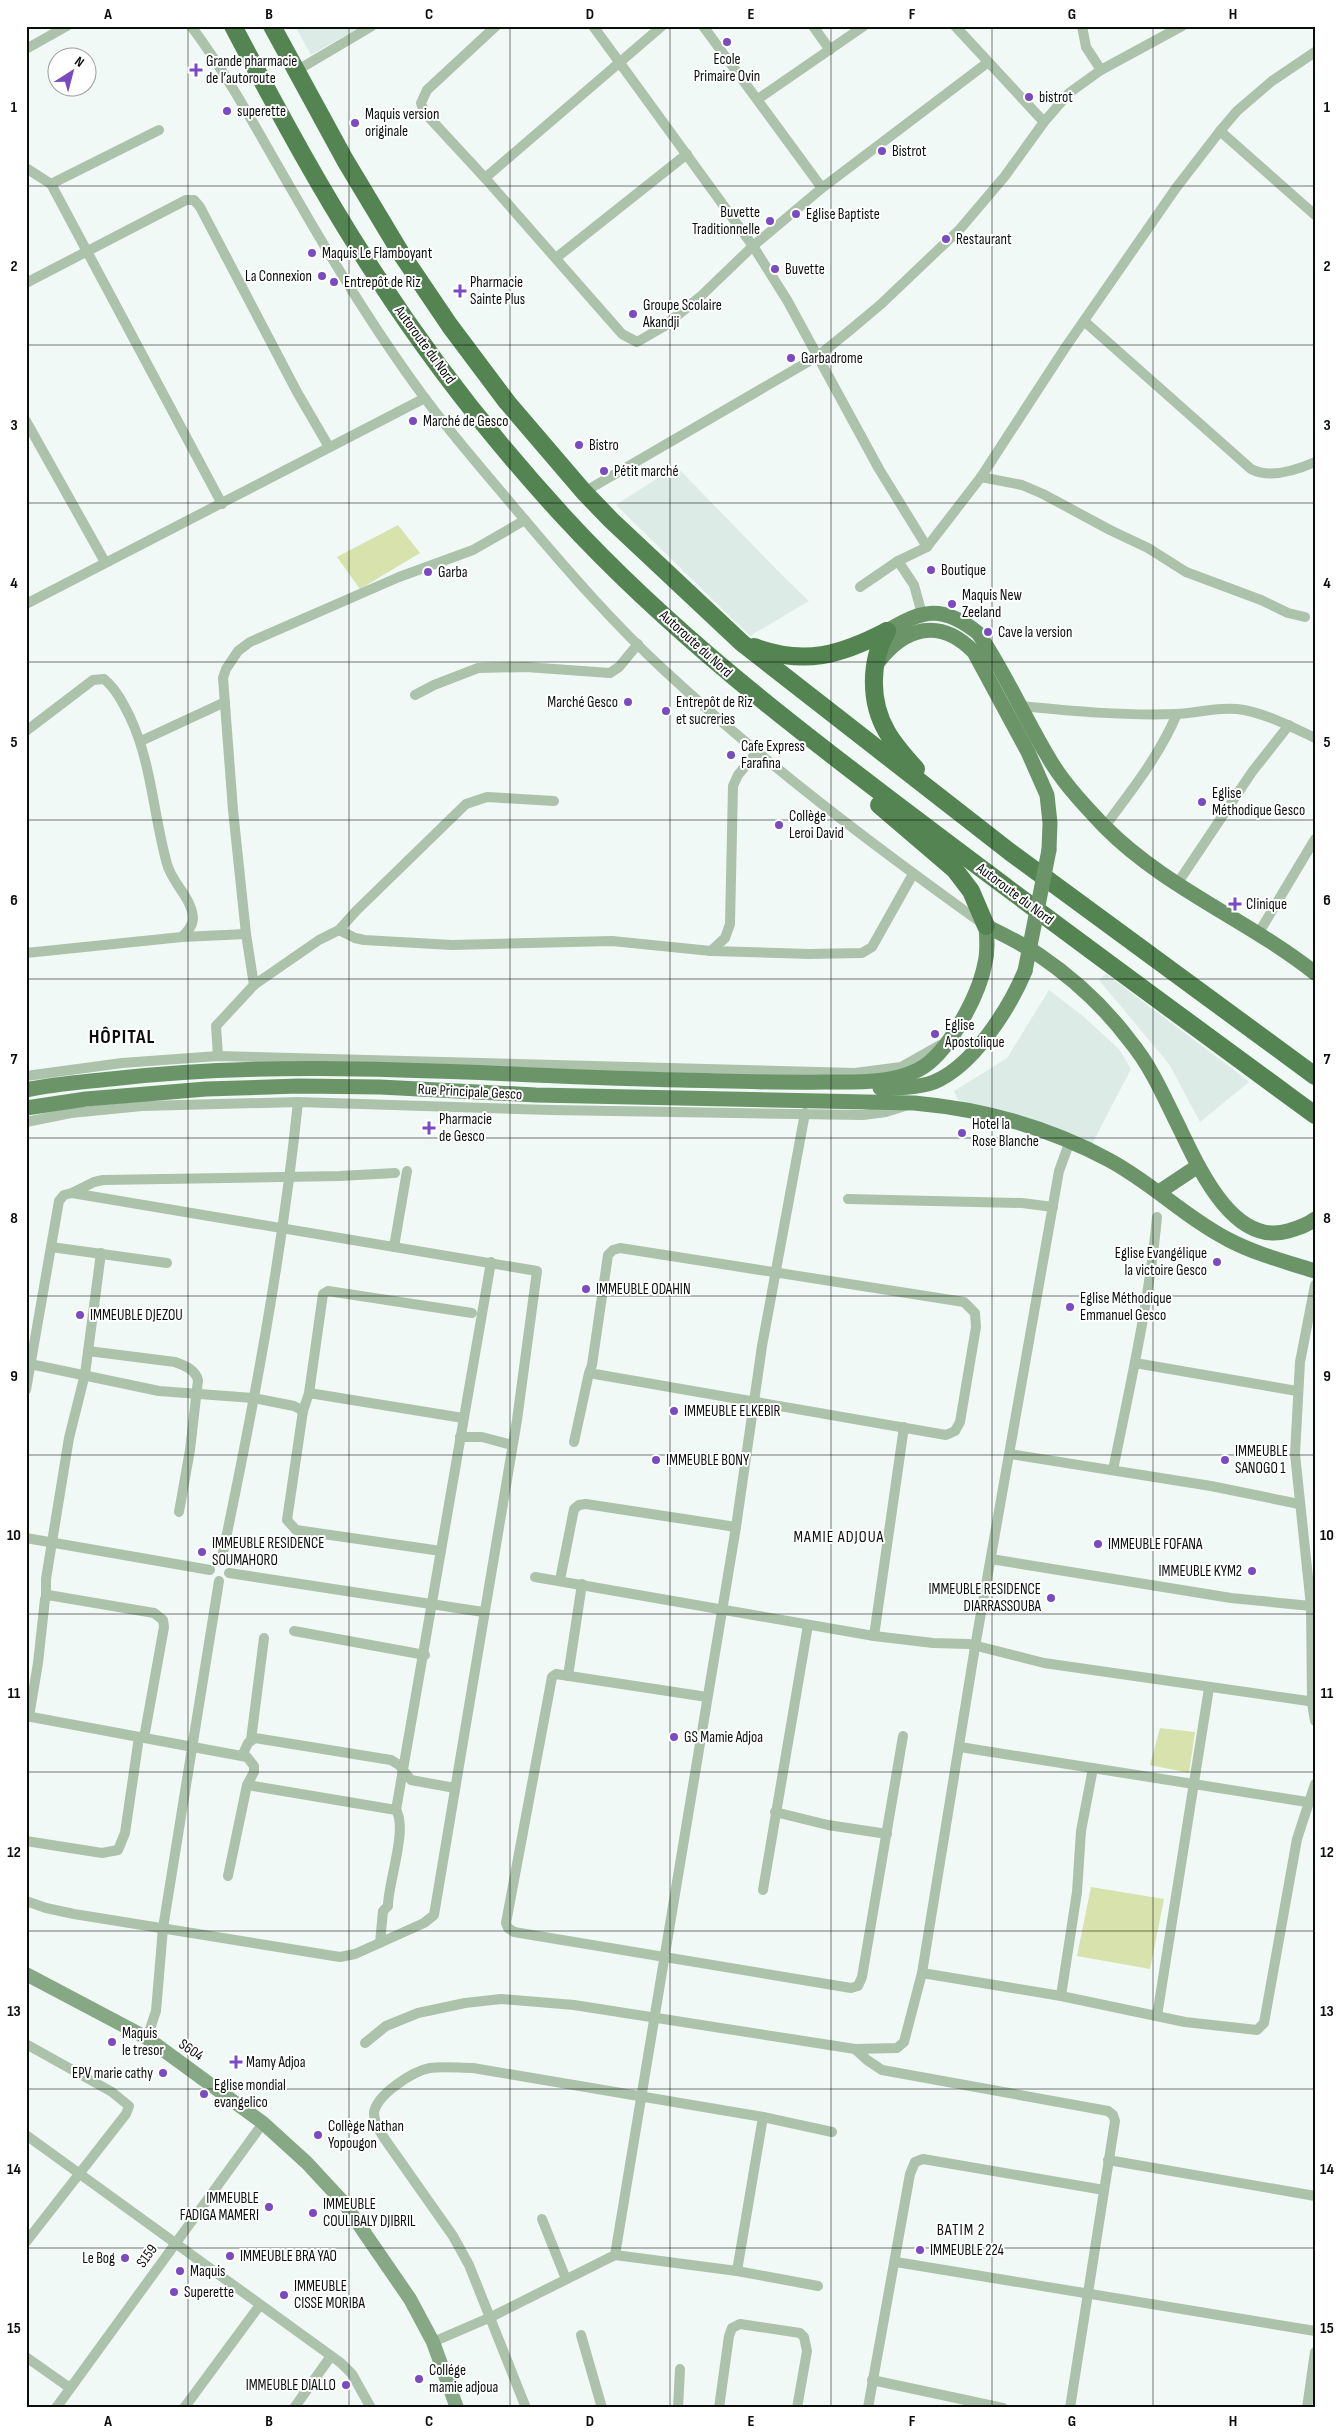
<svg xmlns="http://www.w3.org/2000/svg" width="1341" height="2434" viewBox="0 0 1341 2434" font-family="'Sofia Sans Condensed',sans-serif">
  <rect width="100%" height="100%" fill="#f1f9f6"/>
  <!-- built -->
  <g fill="#dcebe6">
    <polygon points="295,26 362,26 311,55"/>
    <polygon points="676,466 780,573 809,601 750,636 616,505"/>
    <polygon points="1106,974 1226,1064 1249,1082 1200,1122 1169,1064 1099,980"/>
    <polygon points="1049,990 1084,1017 1119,1049 1131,1069 1092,1144 970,1105 958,1100 954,1091 1007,1058"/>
  </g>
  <!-- green -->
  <g fill="#d7e2ad">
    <polygon points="398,525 420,553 360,589 337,557"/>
    <polygon points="1160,1728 1195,1732 1189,1773 1150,1765"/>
    <polygon points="1091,1887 1164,1899 1150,1969 1077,1956"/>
  </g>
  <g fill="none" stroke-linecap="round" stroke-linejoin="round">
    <!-- street -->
    <g stroke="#acc2aa" stroke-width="10">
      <path d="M191 26C230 78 260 136 293 192 333 262 376 332 424 397 455 439 490 478 524 519 568 571 614 624 664 670 764 763 873 845 983 924"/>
      <polyline points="496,26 427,90 421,103 424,112 485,178 622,334 637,342 663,327 700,297 753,246 822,188 987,63"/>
      <polyline points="593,26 753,246 787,300 879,469 927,547"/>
      <polyline points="703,26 822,188"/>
      <polyline points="813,26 830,50"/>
      <polyline points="955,26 1044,122"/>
      <polyline points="26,49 67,26"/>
      <polyline points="1101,70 1182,26"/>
      <polyline points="296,71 372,26"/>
      <polyline points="758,99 864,26"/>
      <polyline points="1220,131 1315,215"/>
      <polyline points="26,168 51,184 222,504"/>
      <polyline points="485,178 662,26"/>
      <polyline points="51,184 159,130"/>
      <polyline points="556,258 687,154"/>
      <polyline points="26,283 186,200 194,200 200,207 297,392 329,447"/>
      <path d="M1084 321 1251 469C1270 479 1297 470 1315 462"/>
      <polyline points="26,421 105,562"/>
      <polyline points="981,477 1022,485 1043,494 1110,530 1148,548 1186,572 1261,600 1288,613 1305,617"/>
      <polyline points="584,492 818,356 849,331 880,305 960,229 1005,176 1044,122 1069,93 1101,70 1086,47 1082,26"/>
      <polyline points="860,587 898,561"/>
      <polyline points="26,604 425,398"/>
      <polyline points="922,614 914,585 898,561 927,547 981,477 1065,348 1176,188 1220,131 1237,111 1272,81 1315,52"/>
      <polyline points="415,695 434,685 478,668 526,667 610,673 619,667 638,644"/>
      <path d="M1021 706C1072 711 1124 716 1176 714 1198 713 1222 706 1244 710 1269 715 1292 727 1315 738"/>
      <path d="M26 731 93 680 104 679C116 689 123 703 130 717 152 764 153 814 167 864 172 883 192 898 193 918 193 926 187 932 182 937L26 953"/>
      <polyline points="141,741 225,702"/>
      <path d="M1105 826C1132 790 1159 756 1177 714"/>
      <polyline points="1177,884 1252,772 1289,725"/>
      <polyline points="339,930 355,938 364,940 452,945 612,941 711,951 809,954 862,953 872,947 913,874"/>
      <polyline points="1258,934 1315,839"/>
      <polyline points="182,937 246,934"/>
      <polyline points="711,951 725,938 730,924 733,786 738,775 757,752"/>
      <polyline points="254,985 246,934 233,810 223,678 226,669 238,651 250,642 399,577 473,550 525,520"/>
      <polyline points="218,1056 216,1026 254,985 319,940 339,930 356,911 466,804 487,797 554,801"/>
      <polyline points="26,1076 122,1063 218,1056 855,1073 901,1067 940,1045"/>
      <polyline points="26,1122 71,1113 142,1106 298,1102 551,1110 863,1115 886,1112 905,1106"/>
      <polyline points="72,1193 94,1182 103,1180 340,1176 395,1173"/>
      <polyline points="848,1199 1022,1203 1053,1207"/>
      <polyline points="51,1247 167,1263"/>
      <polyline points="394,1247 407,1171"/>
      <polyline points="1315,1285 1300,1362 1295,1454 1311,1606 1312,1703 1315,1721"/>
      <path d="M88 1351 175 1362C185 1366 195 1369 198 1380L190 1450 179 1512"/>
      <polyline points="1135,1363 1297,1391"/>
      <polyline points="30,1364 159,1391 253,1398 294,1406 303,1411"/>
      <polyline points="26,1390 59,1201 64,1195 72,1193 537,1271 517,1420 434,1915 424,1923 355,1954 340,1957 74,1914 46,1908 26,1901"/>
      <polyline points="309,1393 463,1418"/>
      <polyline points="460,1437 482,1437 512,1445"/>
      <polyline points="574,1442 589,1373 592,1365 608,1255 613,1250 620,1248 964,1302 975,1313 976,1327 960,1422 955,1431 946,1435 589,1373"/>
      <polyline points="1010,1454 1211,1486 1299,1504"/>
      <path d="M1113 1470C1130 1386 1149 1303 1157 1217"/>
      <polyline points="26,1538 210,1570"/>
      <polyline points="441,1551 296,1530 287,1520 303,1411 309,1393 323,1294 328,1291 472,1313"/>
      <polyline points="991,1559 1231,1598 1311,1606"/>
      <path d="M221 1562C253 1410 282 1257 298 1102"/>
      <polyline points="229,1573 483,1612"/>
      <polyline points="535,1577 874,1636 933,1643 969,1644 1044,1663 1315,1702"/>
      <polyline points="560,1580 574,1509 579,1505 586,1504 736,1527"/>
      <polyline points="46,1596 46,1579 69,1438 85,1374 101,1253"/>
      <polyline points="294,1631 425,1655"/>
      <polyline points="874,1636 904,1427"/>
      <polyline points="568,1676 582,1584"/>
      <polyline points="707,1697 556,1674 552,1677 506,1923 508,1928 514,1932 851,1988 858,1986 862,1977 903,1736"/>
      <polyline points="26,1716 247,1757 254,1766 254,1772 247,1785 228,1876"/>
      <polyline points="29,1717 38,1663 45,1599 48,1595 154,1613 163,1620 164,1627 144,1738"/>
      <polyline points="251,1740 264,1638"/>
      <polyline points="960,1747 1307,1802"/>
      <polyline points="242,1756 248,1743 255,1738 391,1760 399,1765 411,1780 455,1788"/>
      <path d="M247 1785 396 1810C408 1829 388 1883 388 1906L383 1911 380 1943"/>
      <polyline points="396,1810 491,1262"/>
      <polyline points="775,1812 828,1825 887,1834"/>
      <polyline points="26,1841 102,1853 118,1850 125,1833 139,1737"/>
      <polyline points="763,1890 808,1625"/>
      <polyline points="922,1973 1061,1996 1185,2022 1257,2030 1264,2023 1297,1839 1315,1784"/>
      <polyline points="1061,1996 1077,1892 1081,1831 1093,1768"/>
      <polyline points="1157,2016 1209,1688"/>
      <polyline points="147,2038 156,2011 163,1928 219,1581"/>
      <polyline points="365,2043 386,2026 418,2013 465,2003 501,1999 574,2005 855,2049 897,2048 904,2042 922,1973 975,1647 1059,1171 1070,1141"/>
      <polyline points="26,2044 112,2092 129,2106 126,2114 26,2242"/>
      <polyline points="855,2049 867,2060 882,2070 1108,2111 1113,2115 1115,2121 1070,2408"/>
      <polyline points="26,2135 341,2363 352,2374 371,2408"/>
      <polyline points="1108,2160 1315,2196"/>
      <polyline points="542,2219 566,2279"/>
      <polyline points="615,2255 737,2271 818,2286"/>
      <polyline points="896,2262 1315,2331"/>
      <polyline points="737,2271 763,2117"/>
      <polyline points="581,2335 602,2408"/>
      <polyline points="433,2342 491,2317 615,2255 736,1527 762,1346 805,1113"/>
      <polyline points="26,2357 70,2388"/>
      <polyline points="872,2380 1003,2408"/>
      <polyline points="56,2408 263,2123"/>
      <polyline points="184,2408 260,2305"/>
      <polyline points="294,2408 331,2356"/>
      <path d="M526 2408 469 2265 453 2236 384 2138C379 2130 374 2122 374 2113 376 2095 413 2071 430 2068 443 2066 459 2068 473 2068L763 2117 832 2132"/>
      <polyline points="678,2408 680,2369"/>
      <polyline points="719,2408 729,2336 732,2328 740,2324 800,2333 804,2337 807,2351 797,2408"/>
      <polyline points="868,2408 910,2174 915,2162 923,2159 1104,2190"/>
      <polyline points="1307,2408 1315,2352"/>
    </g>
    <!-- secondary -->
    <polyline stroke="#87a884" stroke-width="14" points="26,1974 147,2038 263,2123 307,2163 344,2203 410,2299 433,2342 457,2408"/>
    <!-- primary -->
    <g stroke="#6b9569" stroke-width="15">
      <path d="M887 631C923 609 943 605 978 633 1007 675 1026 722 1053 765 1067 787 1086 807 1104 826 1165 888 1248 920 1315 973"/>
      <path d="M878 662C905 627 940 617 974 652L1028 752 1047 795 1050 823 1049 850"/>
      <path d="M986 926C1004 935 1023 944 1039 955 1073 978 1106 1009 1130 1041 1149 1064 1161 1090 1174 1117 1194 1156 1229 1248 1288 1231 1298 1228 1306 1226 1315 1219"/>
      <path d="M880 1088C897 1088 918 1088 934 1082 973 1066 1009 1009 1025 971"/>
      <path d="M26 1090C54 1084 83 1082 111 1079 299 1057 491 1076 680 1080 728 1081 776 1083 824 1082 855 1082 890 1084 918 1070 948 1055 979 995 985 963 988 951 987 939 986 926"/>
      <path d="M26 1108 86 1099 206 1089 299 1086 380 1087 536 1095 914 1103C983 1109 1048 1127 1109 1160 1152 1183 1186 1218 1229 1240 1256 1254 1286 1262 1315 1271"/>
      <polyline points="1159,1192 1198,1166"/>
    </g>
    <!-- highway -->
    <g stroke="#548452" stroke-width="18">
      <path d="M233 26C278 111 324 197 377 277 432 362 496 443 564 517 669 631 790 724 913 817 1046 918 1180 1016 1315 1115"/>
      <polyline points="272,26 345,160 402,255 450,326 507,402 584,492 611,520 742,643 1010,852 1315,1076"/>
      <path d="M887 631C870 661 869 701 887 732 895 746 906 758 916 769"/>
      <path d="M754 647C804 666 841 655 887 631"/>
      <polyline points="879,805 955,870 971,891 986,926"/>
    </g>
    <!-- primary-bridge -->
    <polyline stroke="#6b9569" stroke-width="15" points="1025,971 1049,850"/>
  </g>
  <!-- grid -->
  <path fill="none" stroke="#0a0d0c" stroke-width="1" stroke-opacity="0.55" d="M188 26V2408M349 26V2408M510 26V2408M670 26V2408M831 26V2408M992 26V2408M1153 26V2408M26 186H1315M26 345H1315M26 503H1315M26 662H1315M26 820H1315M26 979H1315M26 1138H1315M26 1296H1315M26 1455H1315M26 1614H1315M26 1772H1315M26 1931H1315M26 2089H1315M26 2248H1315"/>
  <!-- markers -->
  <g fill="#7a4ac2" stroke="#fff" stroke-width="2">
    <circle cx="727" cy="42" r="5"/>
    <path d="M193.5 62.5h5v5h5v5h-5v5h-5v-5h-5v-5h5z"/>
    <circle cx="1029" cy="97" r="5"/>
    <circle cx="227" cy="111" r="5"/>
    <circle cx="355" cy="123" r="5"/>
    <circle cx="882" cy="151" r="5"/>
    <circle cx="796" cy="214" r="5"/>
    <circle cx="770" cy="221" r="5"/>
    <circle cx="946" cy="239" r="5"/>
    <circle cx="312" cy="253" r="5"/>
    <circle cx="775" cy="269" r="5"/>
    <circle cx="322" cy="276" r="5"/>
    <circle cx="334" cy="282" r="5"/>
    <path d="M457.5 283.5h5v5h5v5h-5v5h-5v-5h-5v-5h5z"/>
    <circle cx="633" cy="314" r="5"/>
    <circle cx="791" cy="358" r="5"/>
    <circle cx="413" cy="421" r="5"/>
    <circle cx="579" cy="445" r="5"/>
    <circle cx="604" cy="471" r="5"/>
    <circle cx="931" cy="570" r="5"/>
    <circle cx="428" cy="572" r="5"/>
    <circle cx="952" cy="604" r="5"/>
    <circle cx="988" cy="632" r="5"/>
    <circle cx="628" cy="702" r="5"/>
    <circle cx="666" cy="711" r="5"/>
    <circle cx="731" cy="755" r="5"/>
    <circle cx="1202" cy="802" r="5"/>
    <circle cx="779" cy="825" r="5"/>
    <path d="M1232.5 896.5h5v5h5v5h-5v5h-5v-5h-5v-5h5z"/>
    <circle cx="935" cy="1034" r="5"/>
    <path d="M426.5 1120.5h5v5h5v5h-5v5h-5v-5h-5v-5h5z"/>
    <circle cx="962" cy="1133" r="5"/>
    <circle cx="1217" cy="1262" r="5"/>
    <circle cx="586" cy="1289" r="5"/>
    <circle cx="1070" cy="1307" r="5"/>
    <circle cx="80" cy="1315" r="5"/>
    <circle cx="674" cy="1411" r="5"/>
    <circle cx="656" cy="1460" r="5"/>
    <circle cx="1225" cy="1460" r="5"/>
    <circle cx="1098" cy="1544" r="5"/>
    <circle cx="202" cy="1552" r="5"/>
    <circle cx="1252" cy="1571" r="5"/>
    <circle cx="1051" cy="1598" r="5"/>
    <circle cx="674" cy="1737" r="5"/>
    <circle cx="112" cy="2042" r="5"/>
    <path d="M233.5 2054.5h5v5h5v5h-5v5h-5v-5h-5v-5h5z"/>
    <circle cx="163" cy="2073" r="5"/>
    <circle cx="204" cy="2094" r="5"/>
    <circle cx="318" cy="2135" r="5"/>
    <circle cx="269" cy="2207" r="5"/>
    <circle cx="313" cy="2213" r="5"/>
    <circle cx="920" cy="2250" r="5"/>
    <circle cx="230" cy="2256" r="5"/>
    <circle cx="125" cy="2258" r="5"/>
    <circle cx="180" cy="2271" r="5"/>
    <circle cx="174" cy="2292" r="5"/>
    <circle cx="284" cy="2295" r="5"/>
    <circle cx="419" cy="2379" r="5"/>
    <circle cx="346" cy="2385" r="5"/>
  </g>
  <g text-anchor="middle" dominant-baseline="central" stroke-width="4" stroke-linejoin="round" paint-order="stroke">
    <!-- poi labels -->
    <g font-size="15" fill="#0a0d0c" stroke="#fff" text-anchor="start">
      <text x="727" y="59" text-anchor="middle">Ecole<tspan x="727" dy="17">Primaire Ovin</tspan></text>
      <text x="206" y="61">Grande pharmacie<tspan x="206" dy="17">de l’autoroute</tspan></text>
      <text x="1039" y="97">bistrot</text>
      <text x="237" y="111">superette</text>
      <text x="365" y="114">Maquis version<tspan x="365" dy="17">originale</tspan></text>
      <text x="892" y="151">Bistrot</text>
      <text x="760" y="212" text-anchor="end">Buvette<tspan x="760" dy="17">Traditionnelle</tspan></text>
      <text x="806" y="214">Eglise Baptiste</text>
      <text x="956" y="239">Restaurant</text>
      <text x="322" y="253">Maquis Le Flamboyant</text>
      <text x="785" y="269">Buvette</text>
      <text x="312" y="276" text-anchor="end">La Connexion</text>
      <text x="344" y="282">Entrepôt de Riz</text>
      <text x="470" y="282">Pharmacie<tspan x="470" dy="17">Sainte Plus</tspan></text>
      <text x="643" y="305">Groupe Scolaire<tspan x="643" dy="17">Akandji</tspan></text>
      <text x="801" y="358">Garbadrome</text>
      <text x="423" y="421">Marché de Gesco</text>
      <text x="589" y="445">Bistro</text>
      <text x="614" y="471">Pétit marché</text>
      <text x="941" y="570">Boutique</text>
      <text x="438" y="572">Garba</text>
      <text x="962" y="595">Maquis New<tspan x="962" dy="17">Zeeland</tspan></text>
      <text x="998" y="632">Cave la version</text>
      <text x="618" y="702" text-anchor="end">Marché Gesco</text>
      <text x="676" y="702">Entrepôt de Riz<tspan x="676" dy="17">et sucreries</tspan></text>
      <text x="741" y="746">Cafe Express<tspan x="741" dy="17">Farafina</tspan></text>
      <text x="1212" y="793">Eglise<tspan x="1212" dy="17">Méthodique Gesco</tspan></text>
      <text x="789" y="816">Collège<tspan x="789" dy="17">Leroi David</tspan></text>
      <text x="1246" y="904">Clinique</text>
      <text x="945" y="1025">Eglise<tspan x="945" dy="17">Apostolique</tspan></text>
      <text x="439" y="1119">Pharmacie<tspan x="439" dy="17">de Gesco</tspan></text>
      <text x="972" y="1124">Hotel la<tspan x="972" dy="17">Rose Blanche</tspan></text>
      <text x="1207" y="1253" text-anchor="end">Eglise Evangélique<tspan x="1207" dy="17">la victoire Gesco</tspan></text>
      <text x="596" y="1289">IMMEUBLE ODAHIN</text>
      <text x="1080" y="1298">Eglise Méthodique<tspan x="1080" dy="17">Emmanuel Gesco</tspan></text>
      <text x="90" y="1315">IMMEUBLE DJEZOU</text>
      <text x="684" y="1411">IMMEUBLE ELKEBIR</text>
      <text x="1235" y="1451">IMMEUBLE<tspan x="1235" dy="17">SANOGO 1</tspan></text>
      <text x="666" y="1460">IMMEUBLE BONY</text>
      <text x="212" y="1543">IMMEUBLE RESIDENCE<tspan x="212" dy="17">SOUMAHORO</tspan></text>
      <text x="1108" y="1544">IMMEUBLE FOFANA</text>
      <text x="1242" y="1571" text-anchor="end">IMMEUBLE KYM2</text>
      <text x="1041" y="1589" text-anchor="end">IMMEUBLE RESIDENCE<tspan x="1041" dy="17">DIARRASSOUBA</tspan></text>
      <text x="684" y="1737">GS Mamie Adjoa</text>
      <text x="122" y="2033">Maquis<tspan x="122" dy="17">le tresor</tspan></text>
      <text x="246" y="2062">Mamy Adjoa</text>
      <text x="153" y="2073" text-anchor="end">EPV marie cathy</text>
      <text x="214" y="2085">Eglise mondial<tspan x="214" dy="17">evangelico</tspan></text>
      <text x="328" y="2126">Collège Nathan<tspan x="328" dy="17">Yopougon</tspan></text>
      <text x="259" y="2198" text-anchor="end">IMMEUBLE<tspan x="259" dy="17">FADIGA MAMERI</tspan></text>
      <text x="323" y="2204">IMMEUBLE<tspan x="323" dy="17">COULIBALY DJIBRIL</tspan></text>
      <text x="930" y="2250">IMMEUBLE 224</text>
      <text x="240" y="2256">IMMEUBLE BRA YAO</text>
      <text x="115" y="2258" text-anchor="end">Le Bog</text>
      <text x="190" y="2271">Maquis</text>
      <text x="294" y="2286">IMMEUBLE<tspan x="294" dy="17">CISSE MORIBA</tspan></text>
      <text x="184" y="2292">Superette</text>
      <text x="429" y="2370">Collége<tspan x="429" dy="17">mamie adjoua</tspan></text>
      <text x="336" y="2385" text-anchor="end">IMMEUBLE DIALLO</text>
    </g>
    <!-- street labels -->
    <g font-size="15" fill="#0a0d0c" stroke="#fff">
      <text transform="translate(425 345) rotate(54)">Autoroute du Nord</text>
      <text transform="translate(696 644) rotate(42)">Autoroute du Nord</text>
      <text transform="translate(1015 894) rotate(37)">Autoroute du Nord</text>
      <text transform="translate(470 1092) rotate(3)">Rue Principale Gesco</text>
      <text transform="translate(191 2050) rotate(35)">S604</text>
      <text transform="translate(147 2256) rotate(-54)">S159</text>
    </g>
    <!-- neighbourhood labels -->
    <g font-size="16" letter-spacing="1" fill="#0a0d0c" stroke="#fff">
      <text x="839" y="1537">MAMIE ADJOUA</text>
      <text x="961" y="2230">BATIM 2</text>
    </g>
    <!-- district labels -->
    <g font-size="20" font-weight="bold" letter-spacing="1" fill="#0a0d0c" stroke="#fff">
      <text x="122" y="1037">HÔPITAL</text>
    </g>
  </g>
  <!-- border -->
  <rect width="1341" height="2434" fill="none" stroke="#ffffff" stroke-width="55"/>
  <!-- north arrow -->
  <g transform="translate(72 72) rotate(36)"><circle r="24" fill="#ffffff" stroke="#9d9e9e"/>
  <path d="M0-4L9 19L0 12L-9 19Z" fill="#7a4ac2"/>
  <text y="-8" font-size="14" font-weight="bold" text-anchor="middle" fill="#0a0d0c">N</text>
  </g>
  <rect x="28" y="28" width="1286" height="2378" fill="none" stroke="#0a0d0c" stroke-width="2"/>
  <g font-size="16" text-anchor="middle" font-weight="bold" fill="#0a0d0c">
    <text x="108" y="19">A</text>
    <text x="269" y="19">B</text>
    <text x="429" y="19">C</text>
    <text x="590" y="19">D</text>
    <text x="751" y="19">E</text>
    <text x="912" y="19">F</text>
    <text x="1072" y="19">G</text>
    <text x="1233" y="19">H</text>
    <text x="14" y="112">1</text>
    <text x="1327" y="112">1</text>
    <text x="14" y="271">2</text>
    <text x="1327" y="271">2</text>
    <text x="14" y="430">3</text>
    <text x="1327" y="430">3</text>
    <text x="14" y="588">4</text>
    <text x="1327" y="588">4</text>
    <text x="14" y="747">5</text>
    <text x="1327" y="747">5</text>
    <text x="14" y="905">6</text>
    <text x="1327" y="905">6</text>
    <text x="14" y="1064">7</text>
    <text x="1327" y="1064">7</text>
    <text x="14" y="1223">8</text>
    <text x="1327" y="1223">8</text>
    <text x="14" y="1381">9</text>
    <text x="1327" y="1381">9</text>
    <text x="14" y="1540">10</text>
    <text x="1327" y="1540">10</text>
    <text x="14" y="1698">11</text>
    <text x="1327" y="1698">11</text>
    <text x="14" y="1857">12</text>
    <text x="1327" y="1857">12</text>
    <text x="14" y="2016">13</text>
    <text x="1327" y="2016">13</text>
    <text x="14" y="2174">14</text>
    <text x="1327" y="2174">14</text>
    <text x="14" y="2333">15</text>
    <text x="1327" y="2333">15</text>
    <text x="108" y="2426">A</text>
    <text x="269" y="2426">B</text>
    <text x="429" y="2426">C</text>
    <text x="590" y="2426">D</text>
    <text x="751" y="2426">E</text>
    <text x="912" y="2426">F</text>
    <text x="1072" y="2426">G</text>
    <text x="1233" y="2426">H</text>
  </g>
</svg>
